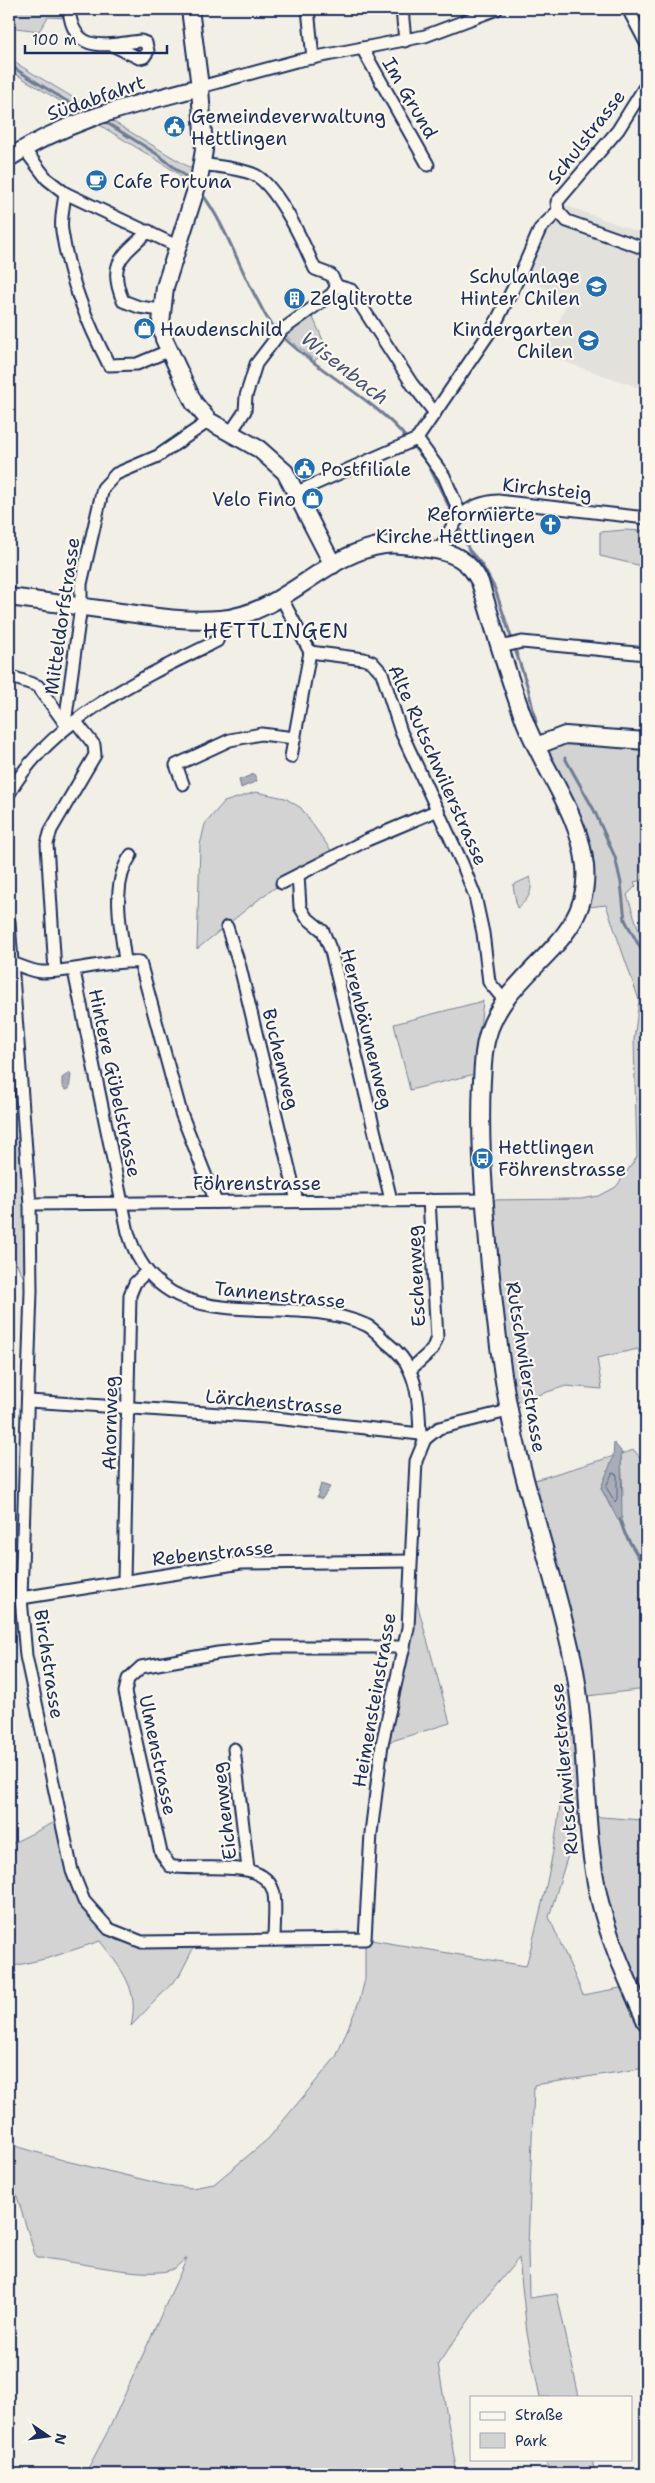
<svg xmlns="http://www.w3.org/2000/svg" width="655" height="2483" viewBox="0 0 655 2483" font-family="'Shantell Sans',sans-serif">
  <rect width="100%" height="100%" fill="#f2efe6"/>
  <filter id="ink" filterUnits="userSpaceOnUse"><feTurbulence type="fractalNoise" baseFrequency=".02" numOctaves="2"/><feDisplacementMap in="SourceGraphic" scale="10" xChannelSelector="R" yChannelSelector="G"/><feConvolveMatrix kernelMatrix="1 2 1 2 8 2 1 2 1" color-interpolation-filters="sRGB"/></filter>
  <g filter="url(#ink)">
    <!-- built -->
    <polygon fill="#e2e1dc" points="557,202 646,235 646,390 542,354 570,298 519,277"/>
    <!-- green -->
    <g fill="#d2d3d2" stroke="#768198" fill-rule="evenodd">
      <polygon points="9,9 69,9 69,18 48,17 39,31 9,27"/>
      <polygon points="9,59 192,169 188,186 177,173 162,163 9,70"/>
      <polygon points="311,313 327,349 315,361 286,336"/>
      <polygon points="624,530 646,531 646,567 600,556 600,532"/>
      <polygon points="646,741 646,879 634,882 636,886 627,895 646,951 646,1377 638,1349 597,1358 602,1389 566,1386 507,1405 484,1200 581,1199 599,1196 616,1187 637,1157 634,1040 639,1000 606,905 580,908 585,870 541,743"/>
      <polygon points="256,792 285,798 301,808 335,856 282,883 263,896 197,949 200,845 205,824 224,802"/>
      <path d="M530 877C534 890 528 901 517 908L513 885Z"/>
      <polygon points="483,1001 475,1074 410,1090 394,1024"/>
      <polygon points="25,1133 31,1291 9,1250 9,1142"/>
      <path d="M634 1450 646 1466V1689L579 1697 582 1809 549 1917 583 1995 631 1986 620 1960 589 1816 641 1820 646 1810V2068L534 2085 528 2248 529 2298 557 2294 579 2397H540L527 2333 519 2258 479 2306 438 2364 457 2474H85L109 2429 187 2258C183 2260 179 2265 175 2268 151 2282 67 2258 36 2258L14 2187 9 2190V2144L66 2161 166 2185 192 2188 214 2184 268 2139 336 2057 360 1999 365 1979V1939L526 1966C546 1892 564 1817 564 1739 564 1721 565 1703 563 1686L576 1681 525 1483ZM621 1457 623 1495 611 1508 601 1488 609 1469Z"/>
      <polygon points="409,1574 450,1723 382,1744 404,1647"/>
      <path d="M61 1819 84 1901 109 1929 142 1942 196 1943 179 1976 131 2026C140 1989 121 1969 100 1941L49 1958 9 1967V1845Z"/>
      <polygon points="544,2459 592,2459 595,2474 551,2474"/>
    </g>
    <!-- water -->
    <g fill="#a9adb7" stroke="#707b93">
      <polygon points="254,774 257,781 241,788 239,780"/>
      <polygon points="69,1073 71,1075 69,1089 65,1090 62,1086 62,1078"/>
      <polygon points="614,1443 621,1451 622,1518 618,1520 601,1488 613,1458"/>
      <polygon points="321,1484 330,1487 322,1499 317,1497"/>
    </g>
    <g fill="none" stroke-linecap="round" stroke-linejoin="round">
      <!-- shore -->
      <polygon stroke="#546182" stroke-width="1" points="613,1473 617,1475 617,1499 615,1502 606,1487"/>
      <!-- stream -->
      <g stroke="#707b93" stroke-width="3">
        <polyline points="9,65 76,107 90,113"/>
        <polyline points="102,120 157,154 193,182"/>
        <path d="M200 191C226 225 238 266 259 303 264 313 269 323 278 331"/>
        <path d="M282 336C320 373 376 400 408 440"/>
        <polyline points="412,445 428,464 455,519"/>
        <polyline points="458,525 469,550 482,565 495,589 528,688 536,722"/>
        <polyline points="565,758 594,810 615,857 621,883 625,920 642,951 646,971"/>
        <polyline points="620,1520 625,1534 646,1570"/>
      </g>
      <defs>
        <g id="street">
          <path d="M69 9C73 57 110 44 141 41L146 43 148 51 144 57 139 58 114 46"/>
          <polyline points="308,9 313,58"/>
          <polyline points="402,9 405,41"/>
          <polyline points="628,9 646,43"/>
          <polyline points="362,48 428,165"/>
          <polyline points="646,85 618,130 557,202 558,211 567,221 646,249"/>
          <polyline points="200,87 296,61 425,36 497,9"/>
          <polyline points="24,149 47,179 65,193 177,246"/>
          <path d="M202 164C219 167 240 168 255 175 278 187 305 246 315 269L331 275 337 286 351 290 412 384 435 413"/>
          <path d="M65 193C64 205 60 219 62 231 69 279 87 322 109 365L137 364 168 351"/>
          <path d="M149 231C122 256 107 263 123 301L139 307 161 310"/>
          <polyline points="231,432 245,411 246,396 256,364 282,330 332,294 337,286"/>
          <polyline points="417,439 444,476 461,516"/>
          <polyline points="297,492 417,439 494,326 519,277 540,229 558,211"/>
          <path d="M440 550C452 522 465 503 498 501L646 518"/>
          <polyline points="282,599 310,652 364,659 372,662 382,673 401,732 462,863 475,896 483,933 489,982 504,1000"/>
          <polyline points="500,647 522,642 646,654"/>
          <polyline points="9,676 38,686 66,725"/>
          <polyline points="67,726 66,716 81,606 81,584 103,488 116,474 158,456 209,421"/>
          <polyline points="291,757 310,652"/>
          <polyline points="183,784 176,765 230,740 261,734 295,738"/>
          <path d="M9 794C49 720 145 676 217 641L221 630V619"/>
          <polyline points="298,875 300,907 306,917 323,931 331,951 391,1200"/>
          <polyline points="282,883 367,840 438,810"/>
          <polyline points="9,922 30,1204 31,1291 21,1598 26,1656 72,1871 84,1901 109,1929 142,1942 365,1939 371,1833 382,1744 408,1628 416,1461 425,1439"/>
          <polyline points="227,927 240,967 297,1201"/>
          <path d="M125 961C121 927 110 885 131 855"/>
          <path d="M12 963C21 966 33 972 42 972 75 972 107 960 140 962L181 1113 216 1202"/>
          <polyline points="55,971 47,844 51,830 95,755 94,745 76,722"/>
          <path d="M74 971 128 1232C161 1347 285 1288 366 1325 373 1328 380 1336 386 1342 395 1349 406 1360 410 1371 419 1391 419 1413 420 1434"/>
          <polyline points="30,1204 484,1200"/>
          <polyline points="410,1370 432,1350 437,1338 429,1200"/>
          <polyline points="29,1401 266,1417 420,1434 425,1439 439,1428 508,1411"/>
          <polyline points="124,1581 130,1295 135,1283 146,1272"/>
          <polyline points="21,1598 241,1563 410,1561"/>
          <polyline points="234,1749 248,1869"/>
          <path d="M274 1940C274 1926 276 1908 274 1894 266 1855 199 1873 170 1866L161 1853 125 1692 128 1679 141 1667 218 1653 274 1647H404"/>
        </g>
        <g id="secondary">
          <polyline points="190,9 200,87 204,150 199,180 165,287 161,323 164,339 194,403 209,421 259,449 285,472 333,565"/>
          <path d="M9 158C71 118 130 106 200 87"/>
          <path d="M9 597C44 602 79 606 114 611 149 616 184 622 220 619 284 614 322 554 384 545 398 543 415 547 429 549 453 552 469 560 480 582 494 628 507 674 524 719 542 768 580 813 585 866 593 952 493 970 484 1053 477 1124 484 1196 490 1266 496 1324 502 1382 515 1439 532 1513 557 1585 573 1660 589 1739 581 1823 600 1902 610 1943 629 1983 646 2022"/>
          <polyline points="536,746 565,735 646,741"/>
        </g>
      </defs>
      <!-- street casing -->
      <use href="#street" stroke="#1b2f5e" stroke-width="15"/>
      <!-- secondary casing -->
      <use href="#secondary" stroke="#1b2f5e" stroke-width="20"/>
      <!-- street -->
      <use href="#street" stroke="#fbf7ec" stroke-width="11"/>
      <!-- secondary -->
      <use href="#secondary" stroke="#fbf7ec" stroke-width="16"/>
    </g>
  </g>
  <!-- icons -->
  <defs>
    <symbol id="civic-disc" viewBox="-11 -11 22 22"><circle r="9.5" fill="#1f6fb2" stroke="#fbf7ec"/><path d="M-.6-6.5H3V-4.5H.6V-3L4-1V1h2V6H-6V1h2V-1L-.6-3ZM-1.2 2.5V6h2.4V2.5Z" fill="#fff"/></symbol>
    <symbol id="cafe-disc" viewBox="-11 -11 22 22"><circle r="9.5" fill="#1f6fb2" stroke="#fbf7ec"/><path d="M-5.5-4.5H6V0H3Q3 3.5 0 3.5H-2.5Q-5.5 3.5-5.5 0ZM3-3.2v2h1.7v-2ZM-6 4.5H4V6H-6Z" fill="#fff"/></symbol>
    <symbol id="school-disc" viewBox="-11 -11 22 22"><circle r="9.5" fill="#1f6fb2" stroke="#fbf7ec"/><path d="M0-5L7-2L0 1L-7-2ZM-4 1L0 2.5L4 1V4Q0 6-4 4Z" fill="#fff"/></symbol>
    <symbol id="building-disc" viewBox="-11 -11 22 22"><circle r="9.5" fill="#1f6fb2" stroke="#fbf7ec"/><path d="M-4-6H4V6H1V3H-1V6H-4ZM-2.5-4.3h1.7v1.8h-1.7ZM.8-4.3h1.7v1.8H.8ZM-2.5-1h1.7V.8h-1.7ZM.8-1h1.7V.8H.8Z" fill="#fff"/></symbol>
    <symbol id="shop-disc" viewBox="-11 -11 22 22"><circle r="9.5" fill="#1f6fb2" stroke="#fbf7ec"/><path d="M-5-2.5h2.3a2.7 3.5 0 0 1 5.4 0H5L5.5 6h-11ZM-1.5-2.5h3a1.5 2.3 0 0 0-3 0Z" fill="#fff"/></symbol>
    <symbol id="church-disc" viewBox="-11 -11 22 22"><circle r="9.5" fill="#1f6fb2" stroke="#fbf7ec"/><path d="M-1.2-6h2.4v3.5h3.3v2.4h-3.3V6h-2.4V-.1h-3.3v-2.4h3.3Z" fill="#fff"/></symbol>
    <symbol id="bus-disc" viewBox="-11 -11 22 22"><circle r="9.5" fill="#1f6fb2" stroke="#fbf7ec"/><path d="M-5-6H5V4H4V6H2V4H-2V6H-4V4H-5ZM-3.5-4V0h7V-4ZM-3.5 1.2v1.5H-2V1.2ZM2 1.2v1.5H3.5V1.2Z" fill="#fff"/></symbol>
  </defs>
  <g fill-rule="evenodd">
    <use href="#civic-disc" x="162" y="114" width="25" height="25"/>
    <use href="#cafe-disc" x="84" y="168" width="25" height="25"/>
    <use href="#school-disc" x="584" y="274" width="25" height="25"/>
    <use href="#building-disc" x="282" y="286" width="25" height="25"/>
    <use href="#shop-disc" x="132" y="316" width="25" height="25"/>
    <use href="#school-disc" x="576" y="328" width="25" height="25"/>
    <use href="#civic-disc" x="292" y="456" width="25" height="25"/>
    <use href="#shop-disc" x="300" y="486" width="25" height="25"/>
    <use href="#church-disc" x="538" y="512" width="25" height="25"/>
    <use href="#bus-disc" x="470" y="1146" width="25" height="25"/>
  </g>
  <g text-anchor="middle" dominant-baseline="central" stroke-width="4.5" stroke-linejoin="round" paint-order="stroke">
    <!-- street labels -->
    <g font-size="19" fill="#1b2f5e" stroke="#fbf7ec">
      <text transform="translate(96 98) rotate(-19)">Südabfahrt</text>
      <text transform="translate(410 98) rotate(60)">Im Grund</text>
      <text transform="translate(586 137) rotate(-52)">Schulstrasse</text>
      <text transform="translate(547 489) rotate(6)">Kirchsteig</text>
      <text transform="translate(62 616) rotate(-82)">Mitteldorfstrasse</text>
      <text transform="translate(438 765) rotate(66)">Alte Rutschwilerstrasse</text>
      <text transform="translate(367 1029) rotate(76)">Herenbäumenweg</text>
      <text transform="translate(281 1059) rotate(76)">Buchenweg</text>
      <text transform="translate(115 1083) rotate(78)">Hintere Gübelstrasse</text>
      <text x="257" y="1183">Föhrenstrasse</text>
      <text transform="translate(416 1276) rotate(-93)">Eschenweg</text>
      <text transform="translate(280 1295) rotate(6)">Tannenstrasse</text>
      <text transform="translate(526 1367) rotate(81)">Rutschwilerstrasse</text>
      <text transform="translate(274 1402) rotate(5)">Lärchenstrasse</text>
      <text transform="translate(110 1423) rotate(-89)">Ahornweg</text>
      <text transform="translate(213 1553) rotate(-6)">Rebenstrasse</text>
      <text transform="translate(49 1664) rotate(81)">Birchstrasse</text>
      <text transform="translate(374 1700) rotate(-80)">Heimensteinstrasse</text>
      <text transform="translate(158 1755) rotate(78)">Ulmenstrasse</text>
      <text transform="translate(564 1769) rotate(-95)">Rutschwilerstrasse</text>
      <text transform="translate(224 1811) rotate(-97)">Eichenweg</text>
    </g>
    <!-- poi labels -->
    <g font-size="19" fill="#1b2f5e" stroke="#fbf7ec" text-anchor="start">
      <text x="191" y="116">Gemeindeverwaltung<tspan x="191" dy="22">Hettlingen</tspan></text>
      <text x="113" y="181">Cafe Fortuna</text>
      <text x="580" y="276" text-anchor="end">Schulanlage<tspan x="580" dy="22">Hinter Chilen</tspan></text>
      <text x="310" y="298">Zelglitrotte</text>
      <text x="160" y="329">Haudenschild</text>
      <text x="573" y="329" text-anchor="end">Kindergarten<tspan x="573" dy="22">Chilen</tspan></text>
      <text x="321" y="469">Postfiliale</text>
      <text x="296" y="499" text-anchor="end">Velo Fino</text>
      <text x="535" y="514" text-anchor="end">Reformierte<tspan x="535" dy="22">Kirche Hettlingen</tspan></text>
      <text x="498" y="1147">Hettlingen<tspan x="498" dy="22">Föhrenstrasse</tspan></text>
    </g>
    <!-- water labels -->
    <g font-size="20" font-style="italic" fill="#465579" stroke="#fbf7ec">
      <text transform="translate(345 368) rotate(38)">Wisenbach</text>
    </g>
    <!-- quarter labels -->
    <g font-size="21" letter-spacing="1" fill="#1b2f5e" stroke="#fbf7ec">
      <text x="276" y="631">HETTLINGEN</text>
    </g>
  </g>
  <!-- margin -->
  <rect width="655" height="2483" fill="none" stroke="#fbf7ec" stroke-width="30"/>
  <rect x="15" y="15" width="625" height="2453" fill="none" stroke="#1b2f5e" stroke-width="2" filter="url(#ink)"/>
  <!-- legend -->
  <rect x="470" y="2396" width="162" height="65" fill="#fbf7ec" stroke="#a1a7b3"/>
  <rect x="480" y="2412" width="25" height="8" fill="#fbf7ec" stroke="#a1a7b3"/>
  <text x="515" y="2420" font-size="15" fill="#1b2f5e">Straße</text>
  <rect x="480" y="2433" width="25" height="15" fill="#d2d3d2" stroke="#a1a7b3"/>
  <text x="515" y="2446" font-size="15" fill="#1b2f5e">Park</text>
  <!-- north arrow -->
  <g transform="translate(48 2436) rotate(103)" stroke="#fbf7ec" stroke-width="4" paint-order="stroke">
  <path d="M0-4L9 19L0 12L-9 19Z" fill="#1b2f5e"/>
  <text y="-8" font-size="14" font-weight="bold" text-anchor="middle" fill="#1b2f5e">N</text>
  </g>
  <!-- scale -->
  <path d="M25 45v8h142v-8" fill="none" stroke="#1b2f5e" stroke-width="2.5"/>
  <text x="32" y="45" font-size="15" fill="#1b2f5e" stroke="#fbf7ec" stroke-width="4" paint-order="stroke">100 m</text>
</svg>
